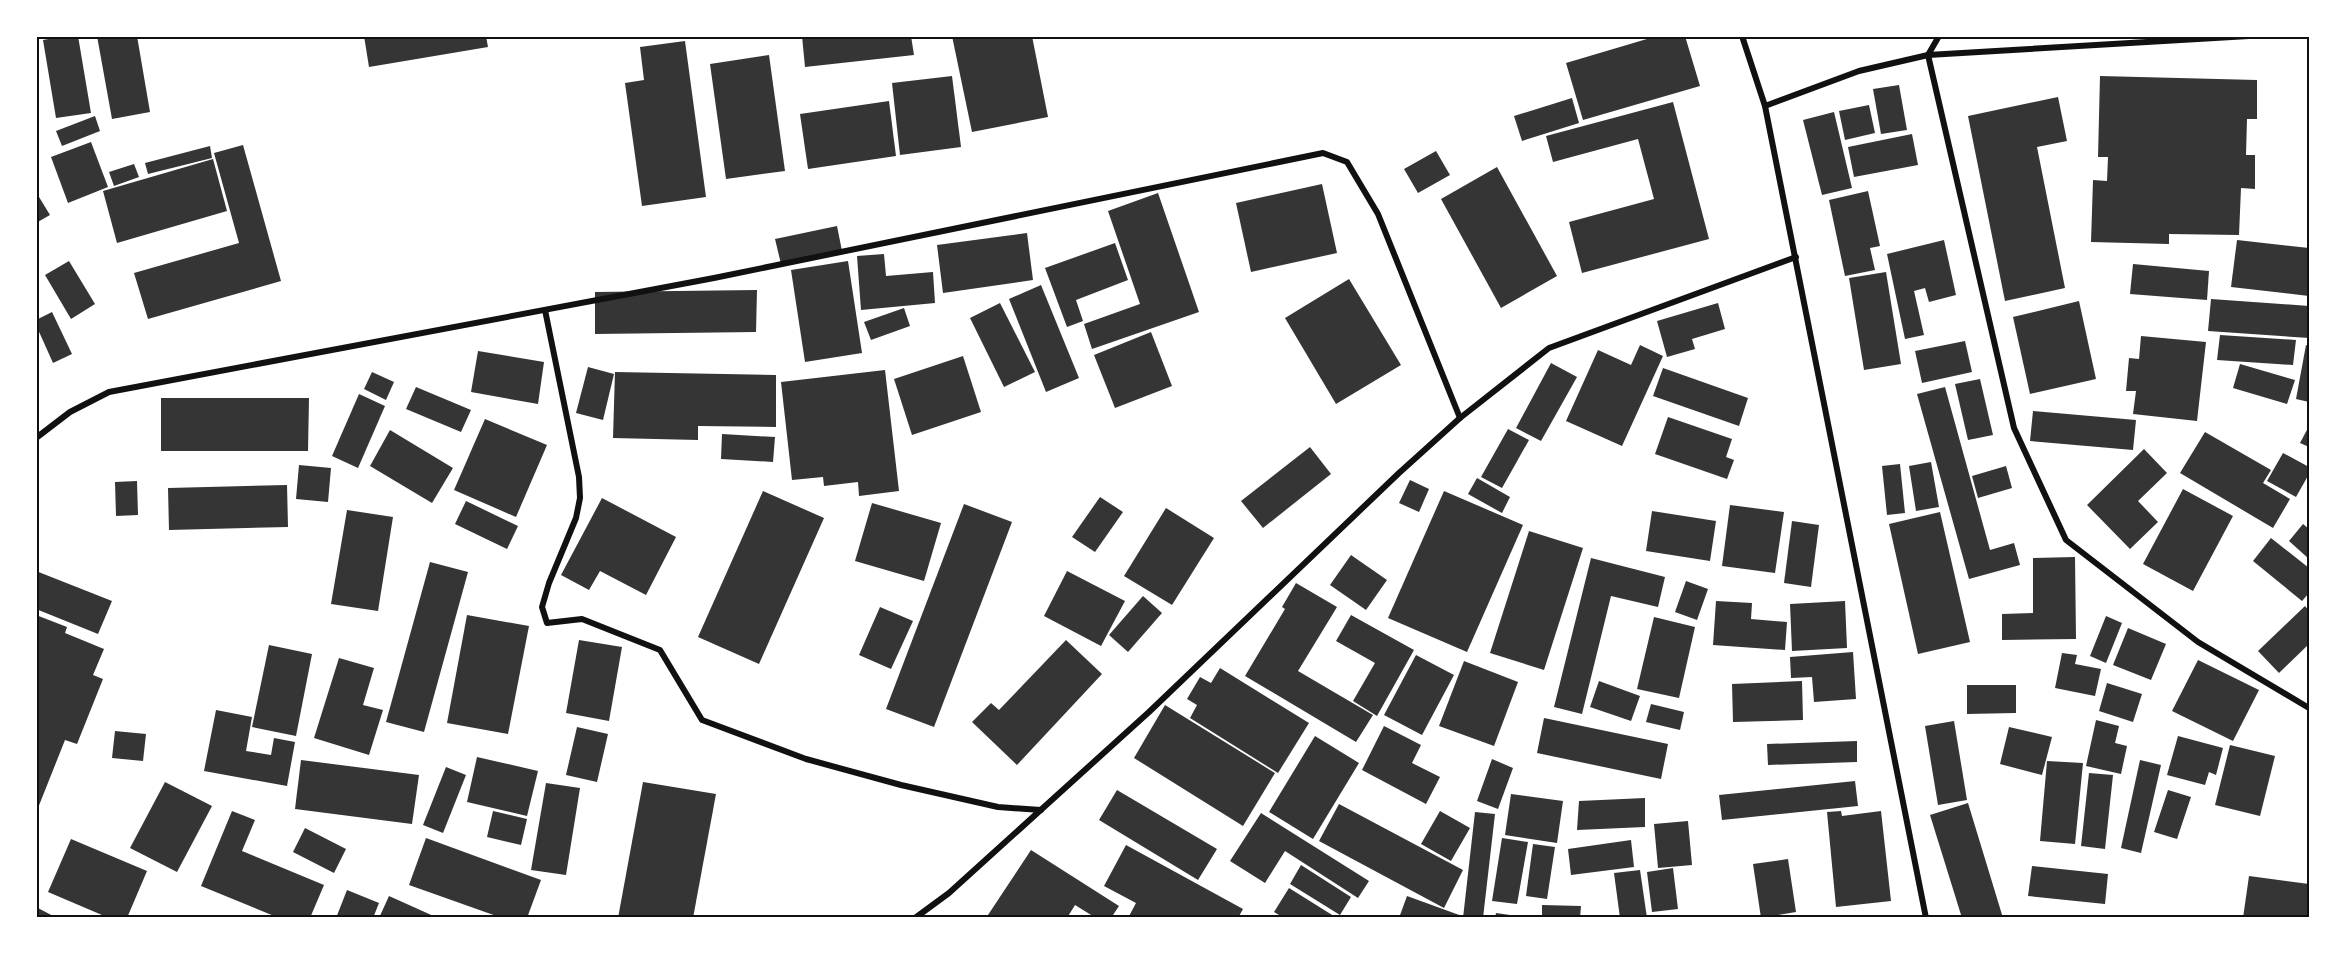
<svg xmlns="http://www.w3.org/2000/svg" width="2345" height="954" viewBox="0 0 2345 954" font-family="'Source Sans 3',sans-serif">
  <rect width="100%" height="100%" fill="#fff"/>
  <!-- building -->
  <g fill="#353535">
    <polygon points="64,36 78,36 91,113 56,118 43,40"/>
    <polygon points="97,36 137,36 150,112 112,119"/>
    <polygon points="364,36 486,36 488,47 369,67"/>
    <polygon points="802,36 911,36 914,55 805,67"/>
    <polygon points="952,36 1032,36 1048,117 972,132"/>
    <polygon points="1657,36 1685,36 1700,86 1583,120 1566,63"/>
    <polygon points="685,41 706,197 642,206 625,83 644,80 640,47"/>
    <polygon points="769,55 785,171 726,179 710,64"/>
    <polygon points="952,76 961,147 900,155 892,83"/>
    <polygon points="2100,76 2257,80 2257,119 2247,119 2246,155 2255,155 2255,189 2241,188 2239,235 2169,234 2169,244 2091,242 2093,180 2107,181 2108,157 2098,157"/>
    <polygon points="1899,85 1907,130 1881,134 1873,89"/>
    <polygon points="2058,97 2067,141 2037,147 2065,288 2005,301 1968,116"/>
    <polygon points="1572,98 1579,123 1522,141 1514,116"/>
    <polygon points="889,101 896,156 808,169 800,114"/>
    <polygon points="1673,102 1709,239 1582,273 1569,222 1654,199 1638,139 1553,162 1546,136"/>
    <polygon points="1869,105 1875,133 1845,140 1839,111"/>
    <polygon points="1834,112 1852,188 1822,195 1803,120"/>
    <polygon points="95,116 100,131 62,146 56,131"/>
    <polygon points="1912,134 1918,165 1854,177 1848,147"/>
    <polygon points="91,142 108,187 68,203 51,157"/>
    <polygon points="243,145 281,281 148,319 134,273 239,243 214,153"/>
    <polygon points="210,146 212,158 148,174 145,163"/>
    <polygon points="1436,151 1450,175 1418,193 1404,169"/>
    <polygon points="213,159 227,211 117,243 103,191"/>
    <polygon points="134,164 139,177 114,186 109,172"/>
    <polygon points="1497,167 1557,276 1501,308 1441,199"/>
    <polygon points="1322,184 1337,253 1251,272 1236,203"/>
    <polygon points="1868,191 1880,246 1870,248 1875,270 1845,276 1829,200"/>
    <polygon points="36,192 50,215 36,223"/>
    <polygon points="1158,193 1199,312 1092,349 1084,324 1140,304 1108,211"/>
    <polygon points="837,226 842,251 781,264 775,239"/>
    <polygon points="1027,233 1033,280 943,293 937,245"/>
    <polygon points="1944,240 1956,295 1929,302 1925,288 1914,291 1924,335 1905,339 1887,254"/>
    <polygon points="2237,240 2309,248 2309,296 2231,287"/>
    <polygon points="1115,243 1128,280 1076,300 1083,321 1067,327 1045,268"/>
    <polygon points="884,254 886,276 933,272 935,303 861,310 857,256"/>
    <polygon points="69,261 95,304 71,319 45,275"/>
    <polygon points="848,261 862,353 805,362 791,270"/>
    <polygon points="2133,264 2209,271 2207,300 2130,294"/>
    <polygon points="1886,272 1901,364 1864,370 1849,278"/>
    <polygon points="1349,279 1401,365 1336,404 1285,318"/>
    <polygon points="1041,285 1079,378 1046,392 1009,299"/>
    <polygon points="757,290 756,332 595,334 595,292"/>
    <polygon points="2211,299 2309,306 2309,338 2208,331"/>
    <polygon points="2079,301 2096,379 2030,394 2013,317"/>
    <polygon points="1000,303 1035,372 1004,387 970,318"/>
    <polygon points="1718,303 1725,329 1692,339 1695,349 1667,357 1657,321"/>
    <polygon points="904,308 910,326 871,340 864,322"/>
    <polygon points="52,312 72,354 53,363 36,325 36,320"/>
    <polygon points="1151,332 1172,386 1115,408 1094,355"/>
    <polygon points="2220,335 2296,340 2293,365 2217,360"/>
    <polygon points="2141,336 2206,342 2197,421 2133,414 2136,391 2126,391 2129,358 2139,359"/>
    <polygon points="1965,341 1972,372 1922,383 1915,351"/>
    <polygon points="1640,345 1663,356 1622,446 1566,421 1598,350 1631,365"/>
    <polygon points="2306,345 2309,346 2309,402 2296,399"/>
    <polygon points="478,351 544,362 538,404 471,392"/>
    <polygon points="963,356 981,412 912,435 894,379"/>
    <polygon points="1551,363 1577,377 1541,441 1516,428"/>
    <polygon points="2240,364 2295,380 2287,404 2233,388"/>
    <polygon points="588,367 614,374 603,420 576,413"/>
    <polygon points="1663,368 1748,398 1739,426 1653,396"/>
    <polygon points="885,370 899,491 859,496 858,482 824,486 823,477 792,480 781,382"/>
    <polygon points="372,372 394,382 386,400 364,389"/>
    <polygon points="615,372 776,375 776,427 698,426 698,440 613,438"/>
    <polygon points="1980,379 1993,435 1968,440 1955,384"/>
    <polygon points="416,387 471,410 461,432 406,409"/>
    <polygon points="1945,387 1990,550 2014,543 2020,565 1969,579 1917,394"/>
    <polygon points="359,394 385,406 358,468 332,456"/>
    <polygon points="161,398 309,398 308,451 161,451"/>
    <polygon points="2033,411 2136,420 2133,450 2030,441"/>
    <polygon points="1668,417 1732,439 1726,457 1734,460 1727,479 1655,454"/>
    <polygon points="485,419 547,445 516,517 454,490"/>
    <polygon points="2309,426 2309,447 2300,443"/>
    <polygon points="1508,429 1529,440 1502,488 1481,477"/>
    <polygon points="390,430 453,468 432,503 370,466"/>
    <polygon points="2205,432 2271,470 2263,483 2290,499 2273,528 2180,473"/>
    <polygon points="722,434 775,437 773,462 721,459"/>
    <polygon points="1310,447 1331,474 1263,528 1241,501"/>
    <polygon points="2144,449 2167,473 2138,501 2158,522 2130,549 2087,505"/>
    <polygon points="2283,453 2309,467 2309,474 2296,497 2267,481"/>
    <polygon points="1931,462 1939,507 1916,511 1909,466"/>
    <polygon points="1900,464 1905,513 1887,515 1882,466"/>
    <polygon points="299,465 331,468 328,502 296,499"/>
    <polygon points="2006,466 2012,488 1978,498 1972,476"/>
    <polygon points="1477,478 1510,497 1502,513 1468,494"/>
    <polygon points="1410,480 1429,489 1419,512 1399,503"/>
    <polygon points="137,481 138,515 116,516 115,482"/>
    <polygon points="287,485 288,527 169,530 168,488"/>
    <polygon points="2183,489 2233,516 2193,591 2143,564"/>
    <polygon points="763,491 824,518 759,664 698,637"/>
    <polygon points="1444,491 1523,525 1467,652 1388,618"/>
    <polygon points="1100,497 1123,512 1095,552 1072,537"/>
    <polygon points="602,498 676,537 646,595 600,571 589,590 561,575"/>
    <polygon points="466,501 518,526 507,549 455,524"/>
    <polygon points="872,503 941,523 924,581 855,561"/>
    <polygon points="964,504 1012,522 934,727 886,709"/>
    <polygon points="1730,505 1784,512 1775,573 1722,566"/>
    <polygon points="1166,508 1214,538 1172,605 1124,576"/>
    <polygon points="347,510 393,517 378,611 331,604"/>
    <polygon points="1652,511 1716,521 1710,561 1646,551"/>
    <polygon points="1940,512 1970,642 1918,654 1889,524"/>
    <polygon points="1792,521 1819,525 1811,587 1784,583"/>
    <polygon points="2303,524 2309,529 2309,559 2289,541"/>
    <polygon points="1529,531 1583,548 1544,670 1490,653"/>
    <polygon points="2271,538 2309,568 2309,593 2302,601 2253,561"/>
    <polygon points="1351,555 1387,580 1366,610 1330,585"/>
    <polygon points="2075,557 2076,639 2002,640 2002,614 2033,613 2033,558"/>
    <polygon points="1591,558 1665,577 1658,607 1611,596 1582,714 1554,707"/>
    <polygon points="430,562 468,572 424,732 386,722"/>
    <polygon points="36,571 112,601 98,634 36,609"/>
    <polygon points="1067,571 1125,601 1101,646 1044,616"/>
    <polygon points="1686,581 1708,589 1697,620 1675,612"/>
    <polygon points="1296,583 1337,607 1298,671 1373,715 1356,742 1245,676 1285,609 1282,607"/>
    <polygon points="1143,596 1162,613 1128,652 1109,635"/>
    <polygon points="1716,601 1752,603 1751,619 1787,622 1785,650 1713,645"/>
    <polygon points="1845,601 1847,648 1792,651 1790,604"/>
    <polygon points="2305,606 2309,611 2309,644 2279,673 2258,651"/>
    <polygon points="880,607 913,621 891,669 859,655"/>
    <polygon points="36,615 67,627 65,633 104,649 93,675 103,679 77,744 65,740 36,813"/>
    <polygon points="467,615 529,626 508,734 447,723"/>
    <polygon points="1351,615 1414,650 1377,716 1353,701 1375,663 1336,641"/>
    <polygon points="2106,616 2122,623 2106,663 2090,656"/>
    <polygon points="1654,617 1695,627 1679,698 1637,689"/>
    <polygon points="2128,628 2166,644 2151,680 2113,665"/>
    <polygon points="579,640 622,647 609,721 566,713"/>
    <polygon points="1066,640 1102,674 1017,765 972,722 991,703 999,710"/>
    <polygon points="269,645 312,654 296,736 252,727"/>
    <polygon points="1853,652 1856,699 1814,702 1812,677 1791,678 1790,657"/>
    <polygon points="2062,653 2077,655 2075,664 2101,669 2095,696 2055,688"/>
    <polygon points="1416,655 1454,675 1422,735 1384,715"/>
    <polygon points="339,658 374,668 363,705 383,710 369,755 314,738"/>
    <polygon points="2198,660 2259,690 2233,741 2172,711"/>
    <polygon points="1464,661 1518,682 1494,746 1439,726"/>
    <polygon points="1220,668 1309,723 1278,773 1190,718 1197,705 1187,699 1200,677 1211,683"/>
    <polygon points="1599,681 1640,696 1631,721 1590,707"/>
    <polygon points="1802,681 1803,720 1733,722 1732,684"/>
    <polygon points="2107,683 2142,694 2133,722 2099,711"/>
    <polygon points="1967,685 2016,685 2016,713 1967,714"/>
    <polygon points="1651,704 1684,712 1680,730 1646,722"/>
    <polygon points="1165,705 1275,773 1243,826 1134,758"/>
    <polygon points="216,710 252,717 246,751 271,755 274,738 295,742 287,786 204,771"/>
    <polygon points="1544,718 1668,744 1661,779 1537,753"/>
    <polygon points="2096,720 2119,726 2115,743 2127,746 2121,774 2086,766"/>
    <polygon points="1954,721 1967,800 1938,805 1925,726"/>
    <polygon points="1384,726 1421,745 1412,763 1440,777 1426,804 1362,770"/>
    <polygon points="577,727 608,734 597,782 566,775"/>
    <polygon points="2009,727 2052,737 2042,775 2000,764"/>
    <polygon points="115,731 146,734 143,761 112,758"/>
    <polygon points="1315,736 1359,763 1313,839 1269,812"/>
    <polygon points="2178,736 2223,748 2216,775 2209,772 2205,785 2167,775"/>
    <polygon points="1857,741 1857,762 1768,765 1767,744"/>
    <polygon points="2230,745 2275,756 2260,816 2215,805"/>
    <polygon points="477,757 538,771 527,816 467,802"/>
    <polygon points="1492,759 1513,768 1498,809 1477,801"/>
    <polygon points="301,760 419,775 412,824 295,809"/>
    <polygon points="2140,760 2161,765 2141,853 2121,848"/>
    <polygon points="2047,761 2083,763 2075,844 2040,841"/>
    <polygon points="446,767 466,775 443,833 423,825"/>
    <polygon points="2089,773 2113,775 2105,849 2081,846"/>
    <polygon points="1855,781 1858,806 1722,820 1719,795"/>
    <polygon points="165,782 212,806 177,872 130,848"/>
    <polygon points="643,782 716,794 693,918 618,918"/>
    <polygon points="546,783 580,788 566,875 531,870"/>
    <polygon points="1117,790 1217,849 1198,880 1099,820"/>
    <polygon points="2168,790 2191,797 2177,839 2154,832"/>
    <polygon points="1511,794 1563,801 1557,843 1505,835"/>
    <polygon points="1645,798 1645,827 1577,830 1579,801"/>
    <polygon points="1968,803 2003,918 1962,918 1930,815"/>
    <polygon points="1339,804 1463,870 1444,908 1319,841"/>
    <polygon points="232,811 255,820 242,851 324,885 310,918 279,918 201,886"/>
    <polygon points="493,811 527,819 521,845 487,837"/>
    <polygon points="1440,811 1470,828 1451,861 1421,844"/>
    <polygon points="1841,811 1842,816 1881,811 1891,901 1836,907 1827,812"/>
    <polygon points="1475,812 1495,814 1483,918 1463,918"/>
    <polygon points="1261,813 1369,881 1358,898 1285,851 1265,883 1230,861"/>
    <polygon points="1688,821 1692,865 1658,868 1654,824"/>
    <polygon points="305,828 346,849 334,873 293,852"/>
    <polygon points="426,838 541,880 527,918 502,918 409,885"/>
    <polygon points="1502,838 1528,842 1517,904 1492,901"/>
    <polygon points="71,839 147,871 127,918 109,918 48,892"/>
    <polygon points="1631,840 1634,867 1571,875 1568,849"/>
    <polygon points="1533,844 1555,847 1547,899 1526,896"/>
    <polygon points="1126,845 1243,909 1238,918 1128,918 1136,903 1104,886"/>
    <polygon points="1031,850 1119,906 1111,918 1096,918 1075,905 1067,918 986,918"/>
    <polygon points="1788,859 1796,912 1761,918 1753,864"/>
    <polygon points="1301,865 1351,897 1340,915 1290,884"/>
    <polygon points="2032,866 2108,874 2105,904 2028,896"/>
    <polygon points="1673,868 1678,909 1652,912 1647,872"/>
    <polygon points="1640,870 1647,918 1620,918 1614,873"/>
    <polygon points="2249,876 2309,884 2309,918 2243,918"/>
    <polygon points="1289,888 1337,918 1284,918 1274,912"/>
    <polygon points="347,890 379,903 373,918 336,918"/>
    <polygon points="389,896 438,918 379,918"/>
    <polygon points="1407,896 1462,916 1462,918 1399,918"/>
    <polygon points="1542,905 1581,906 1580,918 1542,918"/>
    <polygon points="36,907 57,918 36,918"/>
    <polygon points="1496,913 1524,917 1524,918 1495,918"/>
  </g>
  <g fill="none" stroke-linecap="round" stroke-linejoin="round">
    <!-- minor -->
    <g stroke="#111" stroke-width="6">
      <polyline points="1742,36 1765,106 1926,918"/>
      <polyline points="1939,36 1928,55 2014,428 2066,540 2198,642 2309,708"/>
      <polyline points="1765,106 1859,71 1928,55 2249,36"/>
      <polyline points="545,310 579,477 580,498 576,518 549,583 542,607 547,623 582,619 660,650 702,720 806,759 901,785 998,807 1041,810"/>
      <polyline points="36,438 70,412 109,392 714,278 1323,153 1347,162 1378,214 1460,418"/>
      <polyline points="915,918 949,893 1149,712 1399,473 1460,418 1549,348 1796,257"/>
    </g>
  </g>
  <!-- border -->
  <rect width="2345" height="954" fill="none" stroke="#ffffff" stroke-width="75"/>
  <rect x="38" y="38" width="2270" height="878" fill="none" stroke="#111" stroke-width="2"/>
</svg>
